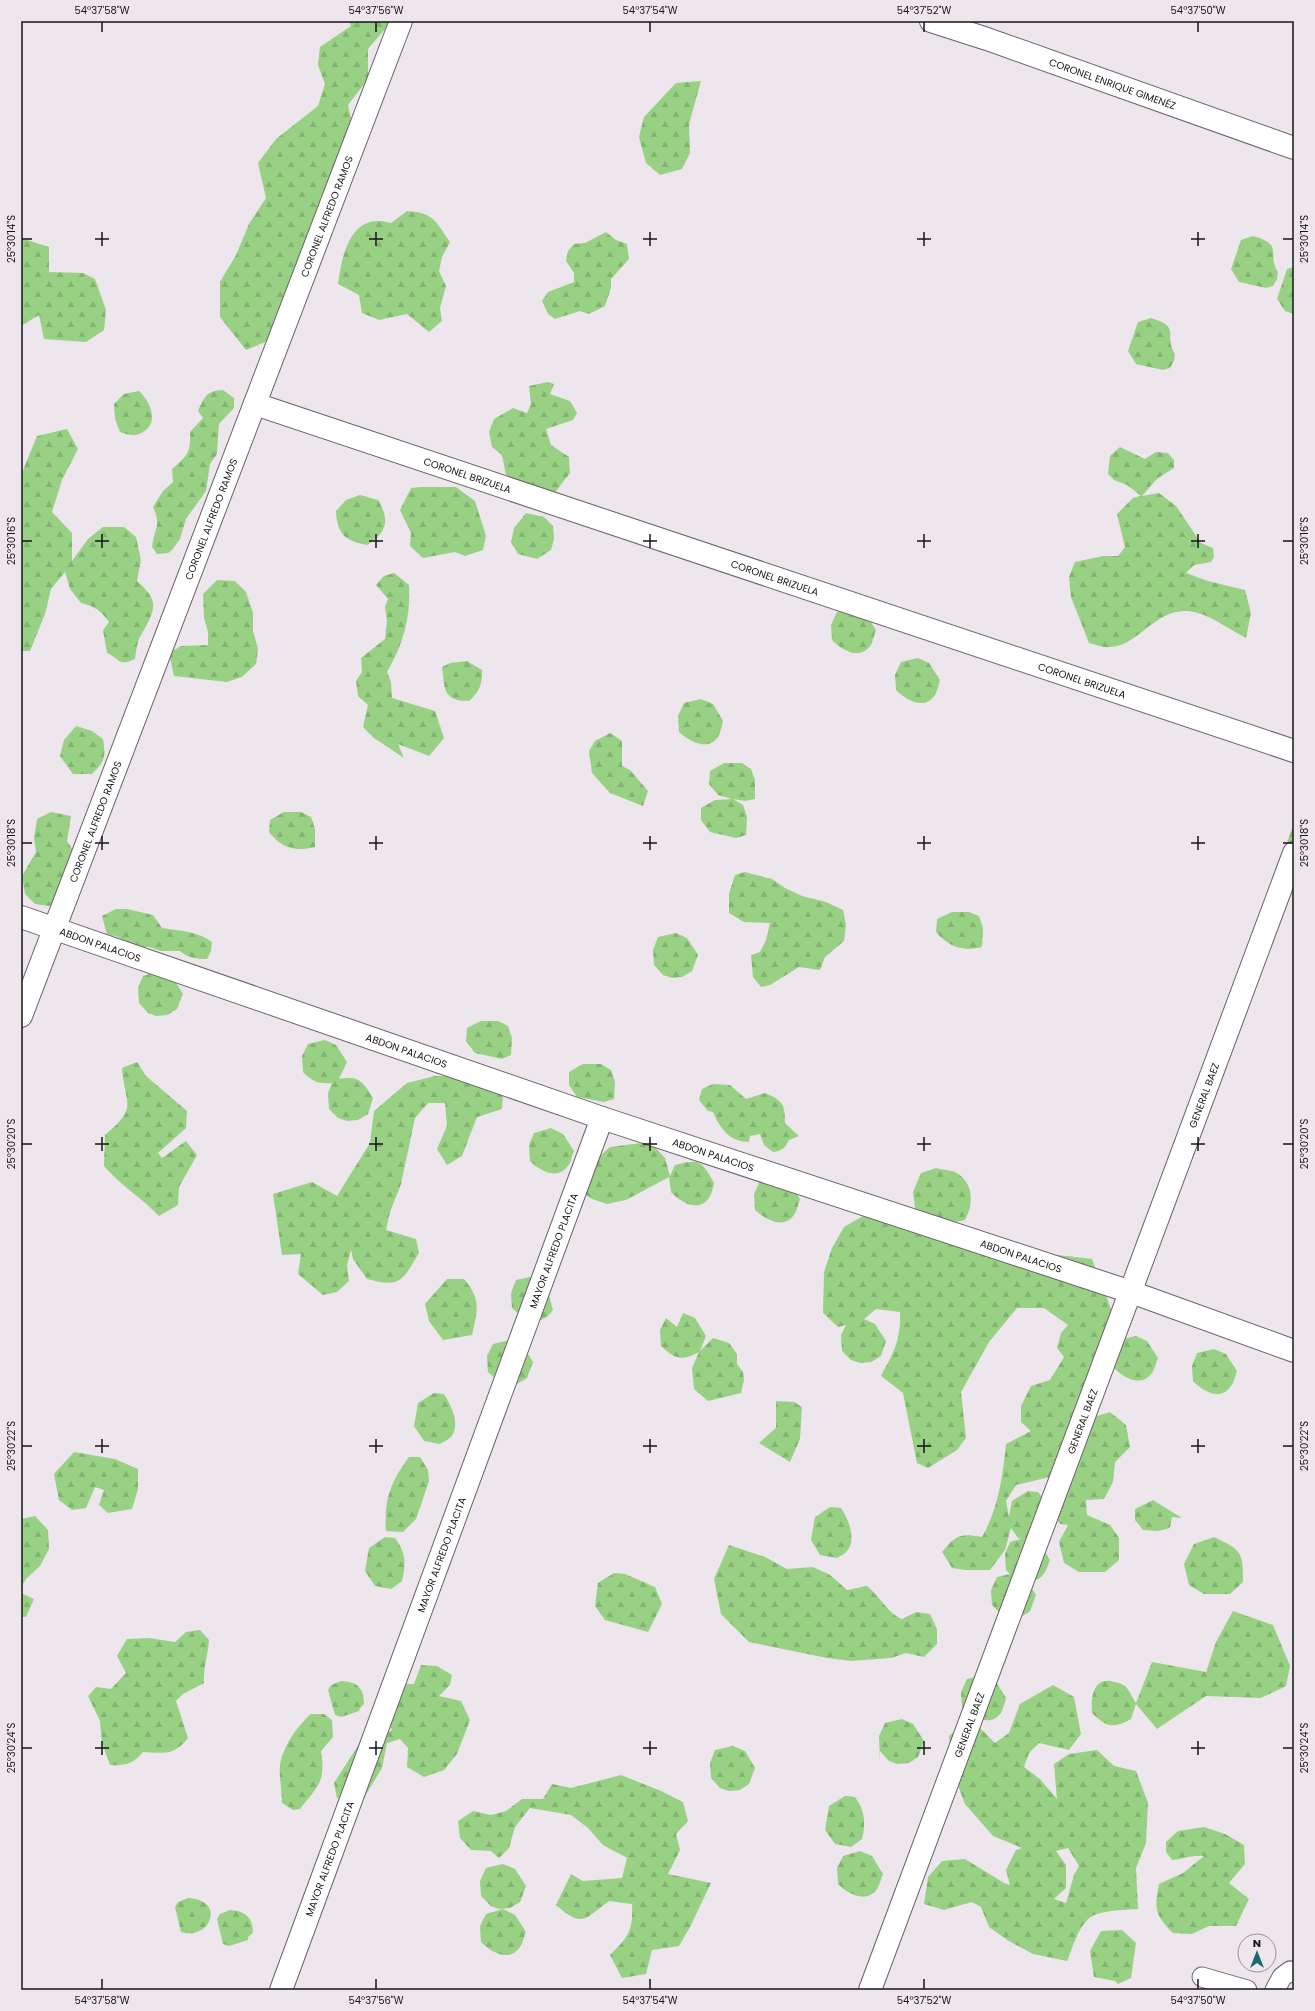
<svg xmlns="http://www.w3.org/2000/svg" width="1315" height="2011" viewBox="0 0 1315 2011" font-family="Poppins,sans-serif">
  <defs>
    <pattern id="forest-firs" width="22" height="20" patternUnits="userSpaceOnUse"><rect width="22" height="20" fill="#99d184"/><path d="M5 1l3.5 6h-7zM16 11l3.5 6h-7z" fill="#83b371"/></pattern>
  </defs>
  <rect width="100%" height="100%" fill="#ede6ec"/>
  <!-- forest -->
  <g fill="url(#forest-firs)" fill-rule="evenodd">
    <polygon points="349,21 392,21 368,49 368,79 348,105 351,118 343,147 320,199 318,223 270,340 246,350 220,317 220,282 236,255 249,224 266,198 258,163 276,139 318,106 325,84 318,65 320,47 351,26"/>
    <polygon points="701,81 689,124 690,153 682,169 660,175 646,163 639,137 644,117 676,83"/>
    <path d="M407 211C435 213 435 221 450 242L442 257 439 271 446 286 440 308 442 321 429 332 407 314 379 320 362 313 359 295 338 284C342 254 351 211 391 223Z"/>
    <polygon points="606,232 616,240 627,244 629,259 611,279 611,288 605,306 589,314 580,311 555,319 548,314 542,301 548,292 574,282 574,273 566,261 568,251 574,244 585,243"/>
    <path d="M1253 236C1285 245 1266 253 1278 272L1277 279 1273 286 1266 288 1239 282 1231 269 1241 240Z"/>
    <polygon points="21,238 49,247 49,272 83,273 95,279 106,310 104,330 86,342 44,339 39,315 21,326"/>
    <polygon points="1294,267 1294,314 1285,311 1277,299 1287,269"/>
    <path d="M1151 318C1182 327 1163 335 1175 354L1174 361 1170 368 1163 370 1136 364 1128 351 1138 322Z"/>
    <polygon points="548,382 554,384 550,394 570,401 577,413 573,420 546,429 551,445 569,457 570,473 553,495 530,491 506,475 502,455 492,447 489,432 494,419 513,408 527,413 531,404 529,386"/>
    <path d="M223 390 234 398V408L219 424 217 454 210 464 206 491 186 519 180 539 172 550 168 553 157 554 152 547C154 528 162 526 153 507L163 491 173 482 172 469C187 456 191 453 190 432L203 418 198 411C205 396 206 391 223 390Z"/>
    <path d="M139 391C150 401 161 424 141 433 138 434 135 436 132 435 128 435 124 433 120 432L115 419 114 404 124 394Z"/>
    <path d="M67 429 78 449 62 480 52 512 72 533V561L88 539 103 527H124L136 537 141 560 137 581C161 602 155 610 141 635 137 641 136 652 135 659 119 667 120 659 107 653L103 630 109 622C101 611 95 606 81 603L70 589 65 572 51 589 45 614 30 651H21V475L37 436Z"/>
    <path d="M1120 447 1145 459 1156 452 1168 453 1174 460V468C1168 472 1160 476 1155 481 1150 486 1147 491 1142 496L1159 493 1176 506 1201 543 1213 548 1214 557 1211 562 1194 565 1186 573 1208 581 1245 590 1251 613 1246 638C1232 631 1213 617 1198 613 1158 601 1141 646 1110 647 1103 648 1095 644 1089 643L1071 597 1069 577 1075 562 1103 556H1118L1125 547 1117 514 1133 498 1141 496 1127 485 1114 480 1108 474 1110 456Z"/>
    <polygon points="421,487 456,487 475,501 486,536 483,550 465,556 455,552 423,558 410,546 411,533 400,510 411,488"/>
    <path d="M360 495 378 500C390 520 387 533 367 545 345 541 337 534 336 511L346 500Z"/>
    <polygon points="526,513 544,517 553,526 554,539 551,550 537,559 518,554 511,542 514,528"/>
    <path d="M394 573 409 585C411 617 403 645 387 672L391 682 392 698 435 711 444 738 429 756 398 744 404 758 374 738 363 727 368 705 358 696 356 681 362 672 361 658 385 639 387 621 385 607 388 599 376 585 384 576Z"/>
    <polygon points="217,580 235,581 246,592 253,613 253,631 258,649 256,664 242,677 227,682 174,676 169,653 181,646 208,645 208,632 204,618 203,594"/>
    <path d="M854 608 865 613 876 630C874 635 873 641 871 645 859 661 842 650 832 640L831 625 837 612Z"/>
    <path d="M918 658 929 663 940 680C939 685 937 691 935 695 924 711 906 700 896 690L895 675 901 662Z"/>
    <path d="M467 661 482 670C482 685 480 691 469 701 442 701 445 688 442 667L450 663Z"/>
    <path d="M701 699 713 704 723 721C722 726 720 733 718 737 707 752 689 741 679 732L678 716 684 703Z"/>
    <path d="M76 726 92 731 103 739C106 757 105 761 92 774H73L60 756 64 740Z"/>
    <polygon points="610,733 622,741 622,766 630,770 648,791 643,806 610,793 592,773 589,751 595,741"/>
    <polygon points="724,763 742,763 751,769 755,780 755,799 745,801 733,799 743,805 747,817 746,835 736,838 710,832 701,820 701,808 715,800 732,799 718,795 709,784 710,771"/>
    <polygon points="51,812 71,816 67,841 80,861 65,899 49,906 35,904 25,894 22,876 36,852 34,838 37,819"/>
    <path d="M284 812H301L311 817 315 829V847C295 852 281 848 269 832L270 820Z"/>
    <polygon points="1294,823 1294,873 1285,848"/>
    <polygon points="745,872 772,879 785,888 802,896 826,902 843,910 846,925 844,941 825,957 820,970 799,967 770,985 761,987 753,977 751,955 760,952 766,940 770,923 744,922 729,913 729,894 735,875"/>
    <path d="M116 909H127L153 915 162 928C180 931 197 931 212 942L211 951 207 959C196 959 188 958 180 951H161L149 947H134L118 937 107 934 102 916Z"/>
    <path d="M952 912H969L979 916 983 928 982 947C963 952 949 947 936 932L937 919Z"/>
    <polygon points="676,933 687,938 698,955 692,971 682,977 672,978 663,975 654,965 653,950 658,937"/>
    <polygon points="160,971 172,976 183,994 177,1009 167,1015 156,1016 148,1013 139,1003 138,988 143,976"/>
    <polygon points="481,1021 498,1021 508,1026 512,1038 511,1055 502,1059 475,1053 466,1041 467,1028"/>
    <path d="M325 1040 336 1045 347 1062 339 1079C360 1075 363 1082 373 1098L368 1114 358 1120 347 1121 338 1118 329 1109 328 1093 332 1083C318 1084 313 1082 303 1072L302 1056 308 1044Z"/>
    <path d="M137 1062 146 1076 187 1111 186 1128 158 1153 162 1158 186 1141 197 1155 179 1187 178 1205 159 1216C142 1198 120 1185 104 1166L105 1135C139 1107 125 1106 122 1068Z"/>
    <polygon points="583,1064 601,1064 611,1070 615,1082 614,1099 604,1102 577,1097 569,1085 569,1072"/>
    <path d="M477 1075 503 1093 502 1109 477 1117 462 1156 447 1165 437 1149 447 1126 445 1103H428L415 1118 401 1184 390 1212 386 1230 416 1239 419 1253C402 1281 401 1288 367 1279L353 1259 351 1250 347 1265 349 1281 337 1292 323 1295 298 1274 301 1254 282 1255 273 1194 312 1182 337 1196 370 1143 374 1111 407 1083 435 1076Z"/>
    <path d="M713 1084 730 1085 746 1099 765 1093C783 1101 785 1104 785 1123L799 1136 789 1140C785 1148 782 1151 773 1152L764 1145 760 1134 750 1136 749 1142C729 1142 720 1128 713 1112L708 1111 699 1100 702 1089Z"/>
    <path d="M551 1128 563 1134 574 1151C572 1155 571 1163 568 1166 556 1181 539 1170 530 1161L529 1145 534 1133Z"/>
    <path d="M650 1142 665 1158 670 1176 675 1165C700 1158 702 1161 714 1183 713 1187 712 1194 709 1198 698 1213 680 1202 671 1192L669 1177 626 1200 607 1204 592 1199 576 1188 594 1161 610 1147Z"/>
    <path d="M936 1168C942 1170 950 1170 955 1172 974 1182 974 1204 965 1220 949 1225 932 1219 916 1215L913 1192 921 1173Z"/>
    <path d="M760 1181 789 1182 800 1199C798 1204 797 1211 794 1215 783 1230 765 1219 755 1210L754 1194Z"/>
    <path d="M884 1204 1000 1259 1035 1273 1058 1255 1092 1259 1118 1327 1087 1419 1110 1412 1126 1425 1130 1447 1115 1462 1113 1482 1104 1499 1086 1500 1087 1515 1110 1525 1119 1538V1560L1105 1572H1079L1064 1563 1059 1542 1068 1525 1060 1524 1046 1505 1039 1543 1050 1560C1045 1573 1043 1580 1028 1582L1036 1595 1030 1611 1021 1617 1010 1618 1001 1614 992 1605 991 1590 997 1577 1010 1574 1006 1570 1005 1554 1010 1542 1021 1539 1018 1538 1011 1528 1005 1550 990 1570H965L952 1568 942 1552C956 1535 960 1533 982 1537 998 1510 1003 1475 1006 1444L1031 1431 1021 1422V1406L1031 1386 1050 1380 1064 1357 1057 1348 1061 1333 1068 1325 1044 1308H1017L989 1342 961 1392 966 1438 957 1450 928 1468 917 1463 903 1393 881 1376C894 1352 901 1340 900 1312L876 1309 864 1319 875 1324 886 1341 881 1356 871 1362 860 1363 851 1360 842 1351 841 1335 846 1325 838 1327 823 1313 824 1272 832 1248 844 1227ZM1050 1477 1042 1497 1038 1492 1028 1491 1012 1501 1009 1517 1006 1501 1016 1485Z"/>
    <path d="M534 1276 545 1281 553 1310C541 1328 524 1320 512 1308L511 1293 516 1280Z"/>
    <path d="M447 1279H464C481 1299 478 1310 472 1335L443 1340 429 1321 425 1304Z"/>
    <path d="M683 1313 695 1318 706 1336 700 1351 713 1338 729 1343 737 1354V1364L743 1372 744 1380 741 1393 708 1401 694 1389 692 1368 699 1352C682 1361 676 1360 661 1346L660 1330 666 1318 677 1327Z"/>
    <path d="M1136 1336 1147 1341 1158 1358C1156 1362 1155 1369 1152 1373 1141 1388 1124 1378 1114 1368L1113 1352 1119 1340Z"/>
    <polygon points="510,1340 522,1344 533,1362 527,1378 517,1384 506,1385 498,1381 488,1372 487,1356 493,1344"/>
    <path d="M1214 1349 1226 1354 1237 1371C1235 1376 1234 1382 1231 1386 1220 1402 1203 1391 1193 1381L1192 1366 1197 1353Z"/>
    <path d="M434 1393 444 1394C451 1405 461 1425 451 1437 448 1440 443 1442 440 1444L424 1441 414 1426 418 1403Z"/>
    <polygon points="776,1401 794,1402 802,1407 800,1439 790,1462 759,1443 776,1428"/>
    <polygon points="74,1452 115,1459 138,1469 138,1489 132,1509 108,1513 99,1505 104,1490 95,1487 86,1508 72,1510 59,1500 54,1474"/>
    <path d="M409 1457H420L428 1470 429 1481 416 1519 403 1532 386 1531C384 1499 390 1483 409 1457Z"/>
    <polygon points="1153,1500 1182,1518 1172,1517 1170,1528 1158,1531 1143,1530 1135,1520 1135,1509"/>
    <path d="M830 1507 841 1508C848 1518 857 1539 847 1551 845 1554 840 1556 837 1558L820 1555 811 1540 815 1517Z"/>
    <polygon points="35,1516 48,1530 49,1549 40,1566 26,1579 21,1587 21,1519"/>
    <path d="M385 1537 395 1538C406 1553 406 1563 402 1581L391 1589 375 1586 365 1571 369 1548Z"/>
    <path d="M1214 1537C1241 1550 1243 1551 1243 1582L1230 1594H1204L1189 1585 1184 1564 1194 1544Z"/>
    <path d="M729 1545 765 1557 787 1569 813 1567 830 1575 847 1590 867 1586C878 1595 890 1615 902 1619L916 1612 930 1614 937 1629V1644L924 1657 906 1653 891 1658 851 1661 827 1658 749 1642 721 1614 714 1579Z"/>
    <polygon points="614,1573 625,1574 655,1587 662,1604 648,1632 605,1620 595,1606 598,1583"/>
    <polygon points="21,1593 34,1599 26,1617 21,1617"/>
    <path d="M1233 1611 1273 1625 1290 1666 1286 1686 1261 1698 1206 1696 1157 1729 1136 1704 1131 1719C1113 1729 1106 1727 1092 1713 1091 1699 1092 1679 1111 1681 1116 1682 1123 1684 1126 1687 1130 1691 1133 1699 1136 1703L1152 1662 1206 1672 1216 1642Z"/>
    <path d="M200 1630 209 1640C208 1655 203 1668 204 1683L183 1694 176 1701 188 1738C174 1756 164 1753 143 1752 133 1764 125 1766 110 1765L102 1743 100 1721 88 1696 96 1687 111 1689 126 1673 117 1656 127 1639 149 1638 175 1642 186 1632Z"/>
    <polygon points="421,1665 437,1666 452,1675 450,1685 439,1696 461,1701 470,1720 457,1754 444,1770 424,1777 407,1767 408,1748 400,1739 387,1743 382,1768 362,1801 355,1807 337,1798 334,1783 359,1744 381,1737 392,1730 376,1704 399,1684 414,1684"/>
    <path d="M984 1675 995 1680 1006 1698C1005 1702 1003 1709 1001 1713 989 1728 972 1717 962 1707L961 1692 967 1679Z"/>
    <path d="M341 1681C357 1682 364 1687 364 1704L360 1708 359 1711 341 1717 335 1715 328 1690 331 1685Z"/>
    <path d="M1053 1685 1074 1697 1081 1734 1069 1750 1039 1743 1029 1753 1024 1767 1040 1779 1057 1799 1054 1764 1069 1754 1097 1750 1114 1766 1136 1771 1148 1803 1146 1843 1136 1868 1138 1909C1126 1910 1097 1910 1088 1919 1077 1930 1073 1947 1067 1961L1033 1954 1009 1941 989 1927 981 1907 972 1902 944 1910 924 1904 928 1877 942 1861 965 1859 1004 1883 1010 1885 1006 1870 1016 1850 1022 1848 993 1836 965 1804 952 1770 949 1736 971 1719 995 1743 1009 1733 1020 1704ZM1068 1848 1079 1866 1074 1875 1066 1903 1054 1899 1066 1888V1865L1056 1851Z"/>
    <path d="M311 1714H324L332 1720 333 1737 321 1751C326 1782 318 1786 300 1809L293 1810 282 1803C282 1791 279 1778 280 1766 282 1748 297 1726 311 1714Z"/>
    <polygon points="902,1719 913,1724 924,1741 918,1757 909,1763 897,1764 889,1761 880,1751 880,1762 879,1736 885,1723"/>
    <polygon points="733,1746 745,1751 755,1768 749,1784 740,1790 729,1791 720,1788 711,1778 710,1763 715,1750"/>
    <path d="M621 1775 661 1791 683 1802 688 1821 676 1834 680 1850 668 1874 711 1883 690 1927 679 1946 652 1950 646 1974 622 1978 610 1955C629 1936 633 1931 632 1904L609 1901C583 1920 583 1928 556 1905L571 1874 583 1881 622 1878 627 1858 603 1845 588 1828 571 1815 530 1808 515 1827 509 1848 499 1858 491 1851 471 1850 460 1838 458 1821 473 1811 491 1815 506 1811 522 1799H543L552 1784 571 1788Z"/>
    <path d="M845 1796 855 1797C865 1811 866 1823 862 1839L851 1847 835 1844 825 1830 829 1806Z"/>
    <path d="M1204 1827 1225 1834 1244 1845 1245 1864 1229 1883 1249 1899 1236 1926H1209L1192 1934 1173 1933C1155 1915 1154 1909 1159 1884L1183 1873 1204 1856C1192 1855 1184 1859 1172 1860L1166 1852V1842L1178 1831Z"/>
    <path d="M860 1851 872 1856 883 1874C881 1878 880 1885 877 1889 866 1904 848 1894 838 1884L837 1868 843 1856Z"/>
    <polygon points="503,1864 515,1869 526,1886 520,1902 510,1908 499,1909 491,1906 481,1896 480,1881 486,1868"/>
    <path d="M188 1898C227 1900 210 1941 181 1932L175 1907 178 1902Z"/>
    <path d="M503 1909 515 1915 526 1932C524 1936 523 1943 520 1947 509 1963 491 1952 481 1942L480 1926 486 1914Z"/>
    <path d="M230 1910C245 1911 253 1917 253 1933L248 1937V1940L229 1946 223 1944 217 1919 220 1914Z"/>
    <polygon points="1122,1930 1136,1943 1131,1978 1118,1984 1115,1981 1094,1977 1090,1951 1101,1931"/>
  </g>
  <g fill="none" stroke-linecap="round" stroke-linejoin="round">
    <defs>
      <g id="service">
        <polyline points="1202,1977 1247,1990"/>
        <polyline points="1275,1990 1282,1977 1290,1971 1294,1973"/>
      </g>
      <g id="minor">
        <path id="s1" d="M931 21 987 39 1294 148"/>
        <path id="s2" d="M255 404 1294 751"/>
        <path id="s3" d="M21 917 602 1118 1131 1292 1294 1351"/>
        <path id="s4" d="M21 1016 401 21"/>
        <path id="s5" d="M281 1990 602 1118"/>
        <path id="s6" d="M870 1990 1294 853"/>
      </g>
    </defs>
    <!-- service casing -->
    <use href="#service" stroke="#686267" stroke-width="21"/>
    <!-- minor casing -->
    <use href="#minor" stroke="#686267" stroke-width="24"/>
    <!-- service -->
    <use href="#service" stroke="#fff" stroke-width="19"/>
    <!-- minor -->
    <use href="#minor" stroke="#fff" stroke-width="22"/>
  </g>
  <!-- ticks -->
  <path fill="none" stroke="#171416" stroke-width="1.5" d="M102 22V32M376 22V32M650 22V32M924 22V32M1198 22V32M102 232V246M376 232V246M650 232V246M924 232V246M1198 232V246M22 239H32M95 239H109M369 239H383M643 239H657M917 239H931M1191 239H1205M1283 239H1293M102 534V548M376 534V548M650 534V548M924 534V548M1198 534V548M22 541H32M95 541H109M369 541H383M643 541H657M917 541H931M1191 541H1205M1283 541H1293M102 836V850M376 836V850M650 836V850M924 836V850M1198 836V850M22 843H32M95 843H109M369 843H383M643 843H657M917 843H931M1191 843H1205M1283 843H1293M102 1137V1151M376 1137V1151M650 1137V1151M924 1137V1151M1198 1137V1151M22 1144H32M95 1144H109M369 1144H383M643 1144H657M917 1144H931M1191 1144H1205M1283 1144H1293M102 1439V1453M376 1439V1453M650 1439V1453M924 1439V1453M1198 1439V1453M22 1446H32M95 1446H109M369 1446H383M643 1446H657M917 1446H931M1191 1446H1205M1283 1446H1293M102 1741V1755M376 1741V1755M650 1741V1755M924 1741V1755M1198 1741V1755M22 1748H32M95 1748H109M369 1748H383M643 1748H657M917 1748H931M1191 1748H1205M1283 1748H1293M102 1979V1989M376 1979V1989M650 1979V1989M924 1979V1989M1198 1979V1989"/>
  <g text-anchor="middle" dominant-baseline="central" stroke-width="3" stroke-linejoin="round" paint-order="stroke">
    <!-- street labels -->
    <g font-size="10" fill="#171416" stroke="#ede6ec">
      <text stroke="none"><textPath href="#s1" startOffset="192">CORONEL ENRIQUE GIMENÉZ</textPath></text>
      <text stroke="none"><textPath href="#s4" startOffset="856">CORONEL ALFREDO RAMOS</textPath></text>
      <text stroke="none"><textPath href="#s2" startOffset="224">CORONEL BRIZUELA</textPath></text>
      <text stroke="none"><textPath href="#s4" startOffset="532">CORONEL ALFREDO RAMOS</textPath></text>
      <text stroke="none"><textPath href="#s2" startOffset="548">CORONEL BRIZUELA</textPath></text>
      <text stroke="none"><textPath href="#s2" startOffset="872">CORONEL BRIZUELA</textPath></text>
      <text stroke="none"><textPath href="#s4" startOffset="208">CORONEL ALFREDO RAMOS</textPath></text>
      <text stroke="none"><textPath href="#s3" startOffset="84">ABDON PALACIOS</textPath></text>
      <text stroke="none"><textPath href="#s3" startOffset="408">ABDON PALACIOS</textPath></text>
      <text stroke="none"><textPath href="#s6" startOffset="955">GENERAL BAEZ</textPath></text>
      <text stroke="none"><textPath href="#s3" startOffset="732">ABDON PALACIOS</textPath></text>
      <text stroke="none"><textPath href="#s5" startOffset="788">MAYOR ALFREDO PLACITA</textPath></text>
      <text stroke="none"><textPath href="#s3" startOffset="1056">ABDON PALACIOS</textPath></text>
      <text stroke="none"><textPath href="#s6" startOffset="607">GENERAL BAEZ</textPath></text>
      <text stroke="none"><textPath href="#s5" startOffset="464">MAYOR ALFREDO PLACITA</textPath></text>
      <text stroke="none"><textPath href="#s6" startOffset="283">GENERAL BAEZ</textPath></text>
      <text stroke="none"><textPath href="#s5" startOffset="140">MAYOR ALFREDO PLACITA</textPath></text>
    </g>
  </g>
  <!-- border -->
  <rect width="1315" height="2011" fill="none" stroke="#ede6ec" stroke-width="44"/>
  <!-- north arrow -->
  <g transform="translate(1257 1953)"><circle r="19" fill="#ede6ec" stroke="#979296"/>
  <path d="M0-3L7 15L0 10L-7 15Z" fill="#1c686f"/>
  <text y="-6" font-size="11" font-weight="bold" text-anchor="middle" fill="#171416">N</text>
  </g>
  <rect x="22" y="22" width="1271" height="1967" fill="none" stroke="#171416" stroke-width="1.5"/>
  <g font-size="10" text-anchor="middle" fill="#171416">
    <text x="102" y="14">54°37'58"W</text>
    <text x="376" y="14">54°37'56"W</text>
    <text x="650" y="14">54°37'54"W</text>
    <text x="924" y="14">54°37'52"W</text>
    <text x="1198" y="14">54°37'50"W</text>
    <text transform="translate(11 239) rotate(-90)" y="4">25°30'14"S</text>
    <text transform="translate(1304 239) rotate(-90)" y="4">25°30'14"S</text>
    <text transform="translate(11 541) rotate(-90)" y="4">25°30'16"S</text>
    <text transform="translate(1304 541) rotate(-90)" y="4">25°30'16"S</text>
    <text transform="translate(11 843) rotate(-90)" y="4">25°30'18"S</text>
    <text transform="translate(1304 843) rotate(-90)" y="4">25°30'18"S</text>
    <text transform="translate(11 1144) rotate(-90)" y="4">25°30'20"S</text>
    <text transform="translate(1304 1144) rotate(-90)" y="4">25°30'20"S</text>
    <text transform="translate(11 1446) rotate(-90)" y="4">25°30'22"S</text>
    <text transform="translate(1304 1446) rotate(-90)" y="4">25°30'22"S</text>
    <text transform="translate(11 1748) rotate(-90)" y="4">25°30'24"S</text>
    <text transform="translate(1304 1748) rotate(-90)" y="4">25°30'24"S</text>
    <text x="102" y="2004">54°37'58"W</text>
    <text x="376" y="2004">54°37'56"W</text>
    <text x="650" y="2004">54°37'54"W</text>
    <text x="924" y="2004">54°37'52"W</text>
    <text x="1198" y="2004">54°37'50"W</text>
  </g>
</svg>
